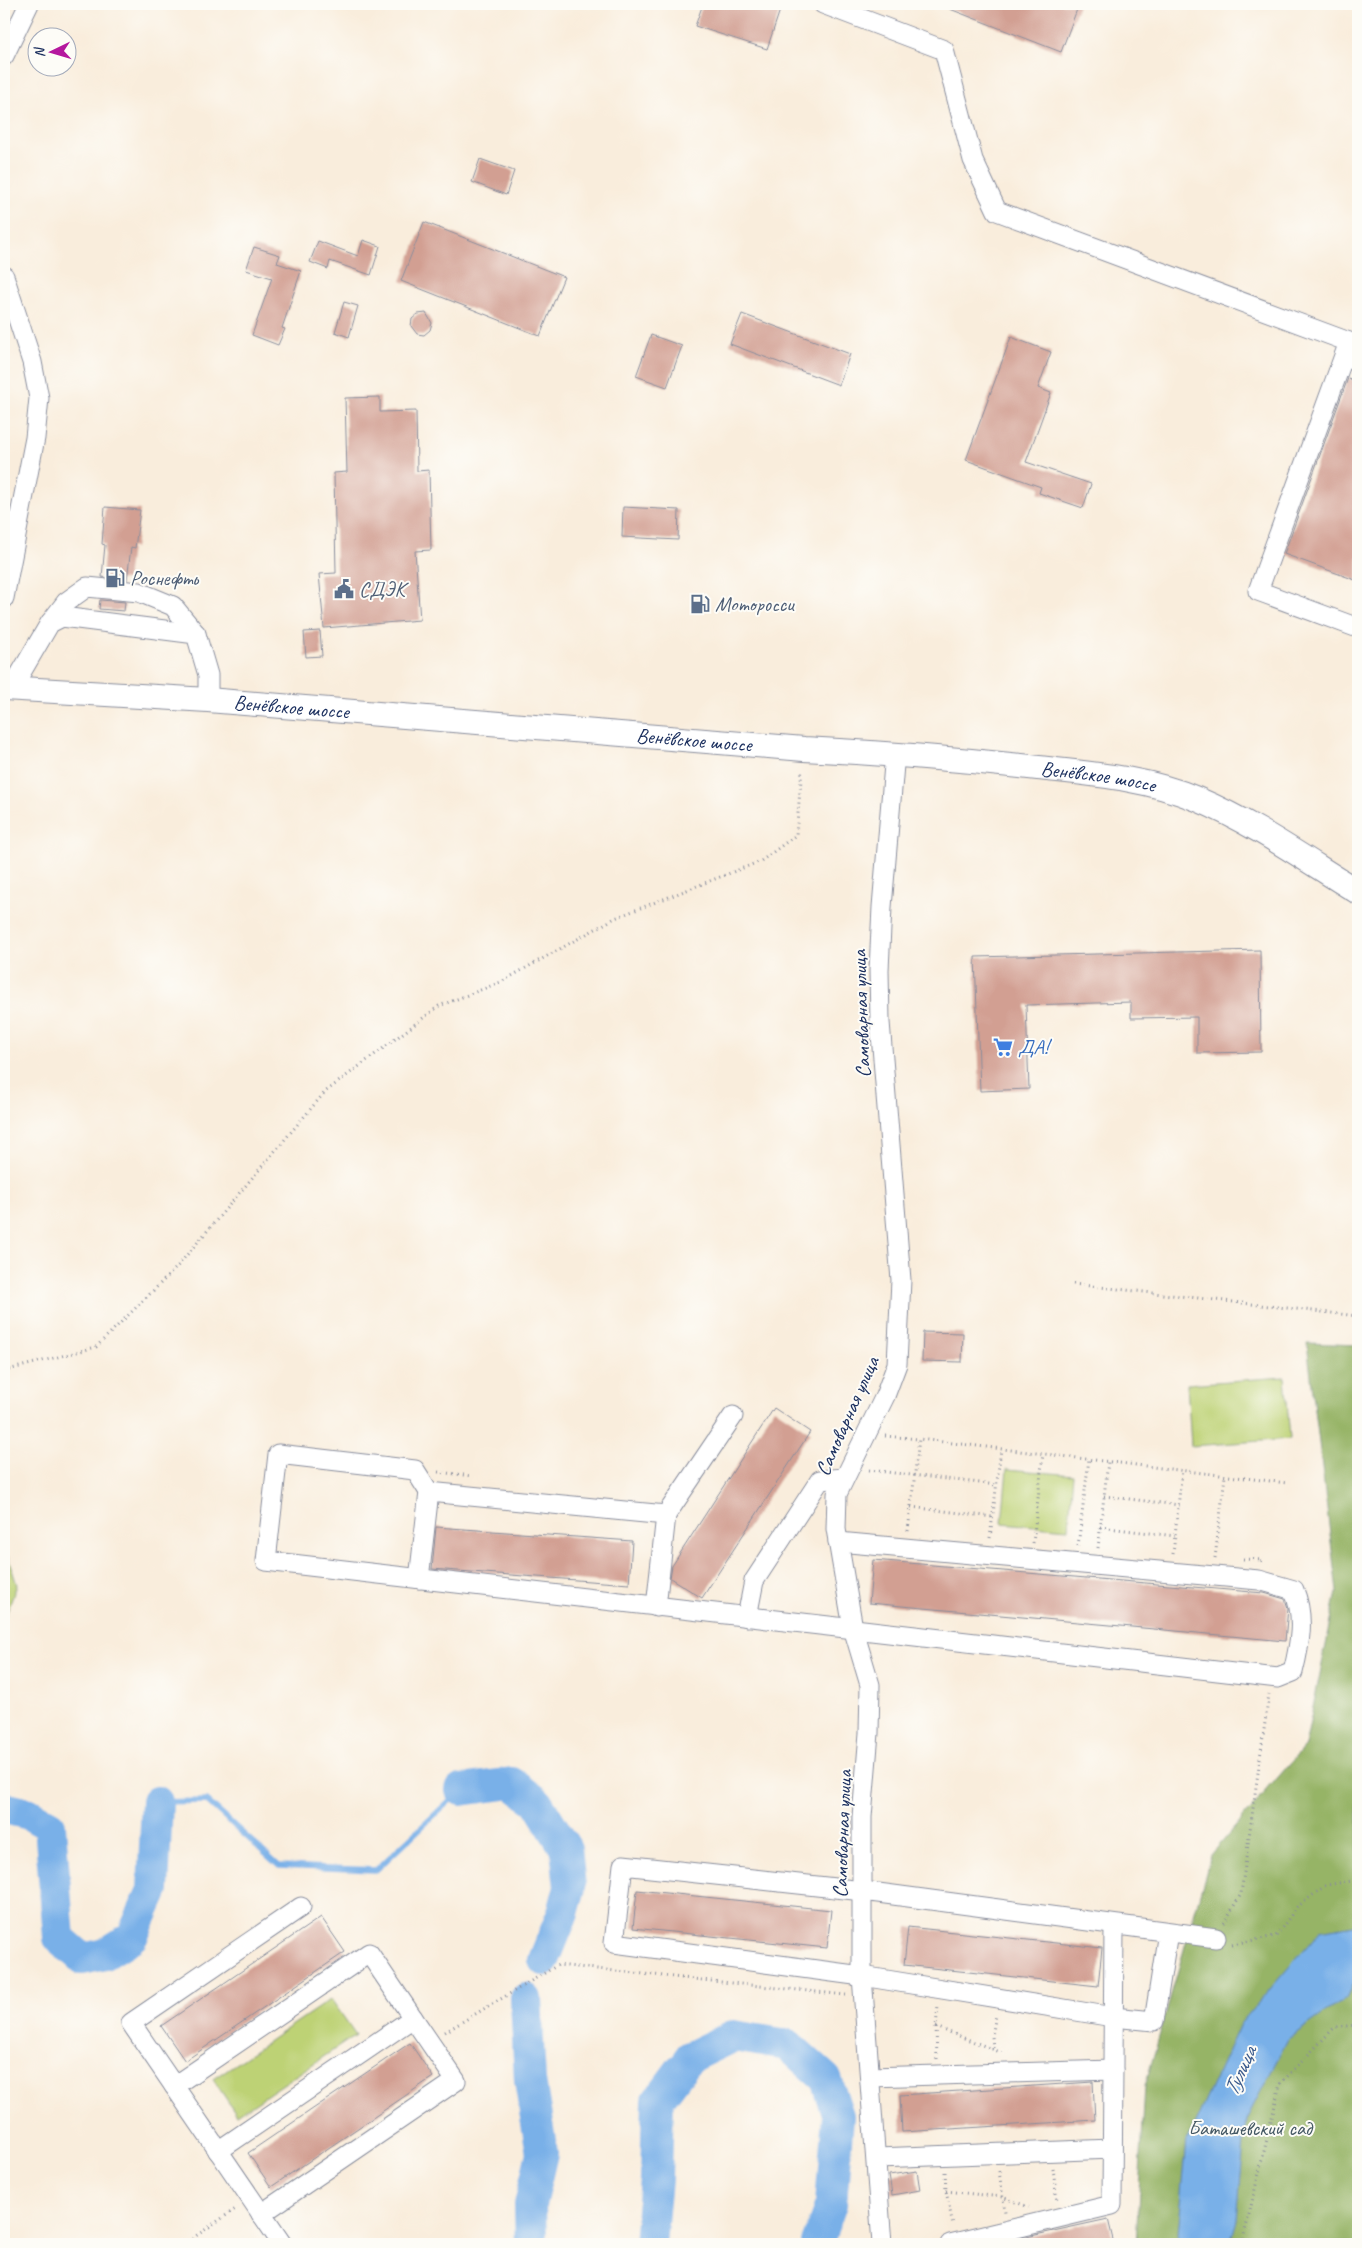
<svg xmlns="http://www.w3.org/2000/svg" width="1362" height="2248" viewBox="0 0 1362 2248" font-family="Caveat,sans-serif">
  <rect width="100%" height="100%" fill="#fdfcf7"/>
  <filter id="ink" filterUnits="userSpaceOnUse"><feTurbulence type="fractalNoise" baseFrequency=".02" numOctaves="2"/><feDisplacementMap in="SourceGraphic" scale="10" xChannelSelector="R" yChannelSelector="G"/><feConvolveMatrix kernelMatrix="1 2 1 2 8 2 1 2 1" color-interpolation-filters="sRGB"/></filter>
  <filter id="wash" filterUnits="userSpaceOnUse"><feTurbulence type="fractalNoise" baseFrequency=".0096" numOctaves="4" result="noise"/><feDisplacementMap in="SourceGraphic" scale="20" xChannelSelector="R" yChannelSelector="G"/><feGaussianBlur stdDeviation="1.12" result="paint"/><feColorMatrix in="noise" values="0 0 0 0 0 0 0 0 0 0 0 0 0 0 0 0 0 1.4 0 .05"/><feComposite in="paint" operator="in"/></filter>
  <g filter="url(#wash)">
    <rect width="100%" height="100%" fill="#f9eddc"/>
    <!-- green -->
    <g fill="#bdd275" stroke="#6c806a">
      <polygon points="1285,1377 1290,1439 1191,1446 1187,1384"/>
      <polygon points="1007,1469 1073,1475 1068,1529 1002,1523"/>
      <polygon points="4,1545 17,1585 4,1620"/>
      <polygon points="331,1999 356,2035 237,2115 213,2079"/>
    </g>
    <!-- forest -->
    <polygon fill="#96b466" stroke="#587262" points="1307,1343 1358,1345 1358,2244 1136,2244 1145,2086 1211,1855 1305,1746 1337,1592"/>
    <!-- water -->
    <polygon fill="#79b0e8" stroke="#4a70a3" points="1358,1924 1358,1973 1346,1998 1288,2039 1246,2120 1237,2220 1230,2244 1177,2244 1187,2141 1240,2024 1320,1931"/>
    <g fill="none" stroke-linecap="round" stroke-linejoin="round">
      <!-- stream -->
      <polyline stroke="#79b0e8" stroke-width="5.5" points="157,1802 207,1801 279,1866 376,1870 461,1790"/>
      <!-- river -->
      <g stroke="#79b0e8" stroke-width="32">
        <polyline points="461,1790 512,1783 537,1802 566,1849 570,1887 563,1913 544,1960"/>
        <polyline points="4,1808 29,1814 50,1826 59,1938 83,1959 105,1954 132,1937 153,1890 157,1802"/>
        <polyline points="526,1999 530,2081 542,2153 530,2205 531,2244"/>
        <polyline points="650,2244 656,2179 658,2100 690,2057 733,2036 788,2045 826,2079 838,2116 831,2204 817,2244"/>
      </g>
    </g>
    <g id="blocks">
      <!-- building -->
      <g fill="#d29f92">
        <polygon points="703,4 782,4 767,49 695,26"/>
        <polygon points="937,4 1079,4 1061,52"/>
        <polygon points="480,159 514,171 506,195 472,182"/>
        <polygon points="424,222 564,277 540,336 401,281"/>
        <polygon points="363,240 380,246 371,275 330,261 328,269 310,262 318,241 358,256"/>
        <polygon points="254,247 280,255 277,263 301,271 282,328 285,329 278,345 252,335 272,278 246,270"/>
        <polygon points="344,302 358,306 349,337 335,332"/>
        <polygon points="426,313 432,323 430,330 424,335 417,334 411,326 412,319 418,314"/>
        <polygon points="742,314 850,354 839,385 730,344"/>
        <polygon points="651,335 682,346 667,387 636,376"/>
        <polygon points="1011,337 1051,352 1038,388 1051,393 1026,462 1091,484 1083,508 1039,493 1041,487 966,460"/>
        <polygon points="1348,378 1358,382 1358,581 1284,554"/>
        <polygon points="380,397 380,412 416,411 417,471 429,470 431,550 415,551 420,620 324,628 319,574 336,573 334,473 347,472 345,398"/>
        <polygon points="105,507 140,510 135,548 131,547 127,580 102,577 105,545 102,544"/>
        <polygon points="623,507 679,510 678,540 622,537"/>
        <polygon points="100,600 125,602 124,611 99,609"/>
        <polygon points="320,631 322,656 306,657 304,632"/>
        <polygon points="1260,950 1261,1052 1197,1053 1197,1017 1131,1018 1131,1002 1026,1005 1029,1089 980,1091 975,957"/>
        <polygon points="923,1332 963,1333 962,1362 922,1361"/>
        <polygon points="774,1408 810,1432 702,1598 670,1578 672,1566"/>
        <polygon points="436,1527 632,1541 629,1584 432,1569"/>
        <polygon points="873,1560 1264,1593 1285,1599 1288,1608 1285,1641 869,1603"/>
        <polygon points="637,1890 831,1910 827,1948 633,1928"/>
        <polygon points="321,1917 345,1952 185,2061 161,2026"/>
        <polygon points="908,1927 1102,1948 1098,1986 904,1965"/>
        <polygon points="410,2043 433,2077 271,2187 248,2153"/>
        <polygon points="1093,2082 1095,2120 902,2132 900,2095"/>
        <polygon points="917,2171 920,2190 892,2195 889,2175"/>
        <polygon points="1108,2219 1114,2244 1022,2244 1022,2238"/>
      </g>
    </g>
  </g>
  <g filter="url(#ink)">
    <use href="#blocks" fill-opacity="0" stroke="#8a8e9d" stroke-width="1"/>
    <g fill="none" stroke-linecap="round" stroke-linejoin="round">
      <defs>
        <g id="minor">
          <polyline points="823,4 944,50 973,160 997,211 1349,342"/>
          <polyline points="4,56 29,4"/>
          <polyline points="4,276 32,362 39,398 35,438 4,598"/>
          <polyline points="1358,345 1349,342 1258,591 1358,628"/>
          <polyline points="50,623 66,602 87,587 139,592 173,606 196,634"/>
          <polyline points="12,688 50,623 62,617 196,634 208,675 208,700"/>
          <path d="M733 1416 666 1515 429 1492 415 1470 278 1454 266 1561 1278 1678 1293 1672C1300 1644 1305 1617 1294 1590L1259 1580 838 1542"/>
          <polyline points="419,1579 429,1492"/>
          <polyline points="656,1607 666,1515"/>
          <polyline points="747,1617 754,1581 820,1480 844,1478"/>
          <polyline points="1168,1932 1154,2021 1113,2017 862,1976 614,1943 623,1865 863,1891 1216,1938"/>
          <polyline points="870,2077 1113,2070"/>
          <polyline points="174,2086 369,1953 413,2018"/>
          <polyline points="218,2151 413,2018 456,2081 261,2214"/>
          <polyline points="877,2158 1112,2149"/>
          <polyline points="282,2244 131,2023 301,1907"/>
          <polyline points="882,2244 862,1976 862,1817 869,1733 870,1685 853,1628 836,1529 837,1494 885,1396 897,1364 901,1280 880,1022 879,970 882,907 895,753"/>
          <polyline points="950,2244 1112,2205 1114,1925"/>
        </g>
        <g id="major">
          <path id="s1" d="M4 688 208 700 804 749C883 753 960 759 1038 768 1092 774 1147 778 1197 799 1254 823 1306 860 1358 892"/>
        </g>
      </defs>
      <!-- minor casing -->
      <use href="#minor" stroke="#8a8e9d" stroke-width="21"/>
      <!-- major casing -->
      <use href="#major" stroke="#8a8e9d" stroke-width="26"/>
      <!-- path -->
      <g stroke="#8a8e9d" stroke-width="3" stroke-dasharray="1 4" stroke-linecap="butt">
        <polyline points="1073,1284 1358,1316"/>
        <polyline points="4,1371 96,1347 175,1269 325,1092 439,1006 501,982 615,918 761,861 796,835 802,769"/>
        <polyline points="885,1436 919,1439"/>
        <polyline points="869,1470 997,1485"/>
        <polyline points="438,1472 472,1476"/>
        <polyline points="1104,1496 1179,1505"/>
        <polyline points="911,1507 993,1517"/>
        <polyline points="1100,1527 1175,1536"/>
        <polyline points="908,1531 919,1439 1287,1483"/>
        <polyline points="990,1538 1001,1449"/>
        <polyline points="1033,1543 1043,1454"/>
        <polyline points="1078,1546 1089,1459"/>
        <polyline points="1098,1548 1108,1462"/>
        <polyline points="1173,1554 1182,1470"/>
        <polyline points="1215,1558 1225,1476"/>
        <polyline points="1243,1559 1262,1560 1261,1562"/>
        <polyline points="1224,1923 1241,1894 1269,1694"/>
        <polyline points="1232,1944 1276,1936 1297,1907 1326,1885 1358,1880"/>
        <polyline points="936,2027 1005,2054"/>
        <polyline points="445,2032 558,1965 846,1995"/>
        <polyline points="993,2048 992,2036 996,2015"/>
        <polyline points="937,2059 936,2027 938,2006"/>
        <polyline points="1053,2168 1057,2201"/>
        <polyline points="999,2171 1005,2212"/>
        <polyline points="945,2172 946,2191 953,2225"/>
        <polyline points="946,2191 1002,2197 1029,2207"/>
        <polyline points="184,2244 237,2208"/>
        <polyline points="1242,2244 1280,2084 1335,2027 1358,2025"/>
      </g>
      <!-- minor -->
      <use href="#minor" stroke="#fff" stroke-width="19"/>
      <!-- major -->
      <use href="#major" stroke="#fff" stroke-width="24"/>
    </g>
  </g>
  <!-- icons -->
  <defs>
    <symbol id="fuel-bare" viewBox="-9 -9 18 18"><path d="M-5.5-6h7V0h2V4h1.3V-2.5L3-4.5l.8-.8L6-3V5H2.5V1h-1V6h-7ZM-4.2-4.7v3.2H.2V-4.7Z" fill="#5c6f8a" stroke="#fdfcf7" stroke-width="2.5" paint-order="stroke"/></symbol>
    <symbol id="civic-bare" viewBox="-9 -9 18 18"><path d="M-.6-6.5H3V-4.5H.6V-3L4-1V1h2V6H-6V1h2V-1L-.6-3ZM-1.2 2.5V6h2.4V2.5Z" fill="#5c6f8a" stroke="#fdfcf7" stroke-width="2.5" paint-order="stroke"/></symbol>
    <symbol id="supermarket-bare" viewBox="-9 -9 18 18"><path d="M-6-5.5h2.5l.6 2H6L4.5 2H-2.5L-4.4-4H-6ZM-1.5 3.2a1.3 1.3 0 1 0 .1 0ZM3 3.2a1.3 1.3 0 1 0 .1 0Z" fill="#3f7fe0" stroke="#fdfcf7" stroke-width="2.5" paint-order="stroke"/></symbol>
  </defs>
  <g fill-rule="evenodd">
    <use href="#fuel-bare" x="101" y="564" width="28" height="28"/>
    <use href="#civic-bare" x="330" y="575" width="28" height="28"/>
    <use href="#fuel-bare" x="686" y="590" width="28" height="28"/>
    <use href="#supermarket-bare" x="989" y="1033" width="28" height="28"/>
  </g>
  <g text-anchor="middle" dominant-baseline="central" stroke-width="4" stroke-linejoin="round" paint-order="stroke">
    <!-- service labels -->
    <g font-size="21" fill="#4e5e75" stroke="#fdfcf7" text-anchor="start">
      <text x="130" y="578">Роснефть</text>
      <text x="359" y="589">СДЭК</text>
      <text x="715" y="604">Моторосси</text>
    </g>
    <!-- street labels -->
    <g font-size="21" fill="#1b2f5e" stroke="#fdfcf7">
      <text stroke="none"><textPath href="#s1" startOffset="288">Венёвское шоссе</textPath></text>
      <text stroke="none"><textPath href="#s1" startOffset="692">Венёвское шоссе</textPath></text>
      <text stroke="none"><textPath href="#s1" startOffset="1098">Венёвское шоссе</textPath></text>
      <text transform="translate(861 1014) rotate(-92)">Самоварная улица</text>
      <text transform="translate(847 1416) rotate(-66)">Самоварная улица</text>
      <text transform="translate(842 1834) rotate(-88)">Самоварная улица</text>
    </g>
    <!-- shop labels -->
    <g font-size="21" fill="#366cbe" stroke="#fdfcf7" text-anchor="start">
      <text x="1018" y="1047">ДА!</text>
    </g>
    <!-- park labels -->
    <g font-size="21" fill="#445864" stroke="#fdfcf7">
      <text x="1250" y="2128">Баташевский сад</text>
    </g>
    <!-- water labels -->
    <g font-size="22" font-style="italic" fill="#3c5c8e" stroke="#fdfcf7">
      <text transform="translate(1240 2071) rotate(-66)">Тулица</text>
    </g>
  </g>
  <!-- margin -->
  <rect width="1362" height="2248" fill="none" stroke="#fdfcf7" stroke-width="20"/>
  <!-- north arrow -->
  <g transform="translate(52 52) rotate(265)"><circle r="24" fill="#fdfcf7" stroke="#a3aaba"/>
  <path d="M0-4L9 19L0 12L-9 19Z" fill="#b5179e"/>
  <text y="-8" font-size="14" font-weight="bold" text-anchor="middle" fill="#1b2f5e">N</text>
  </g>
</svg>
